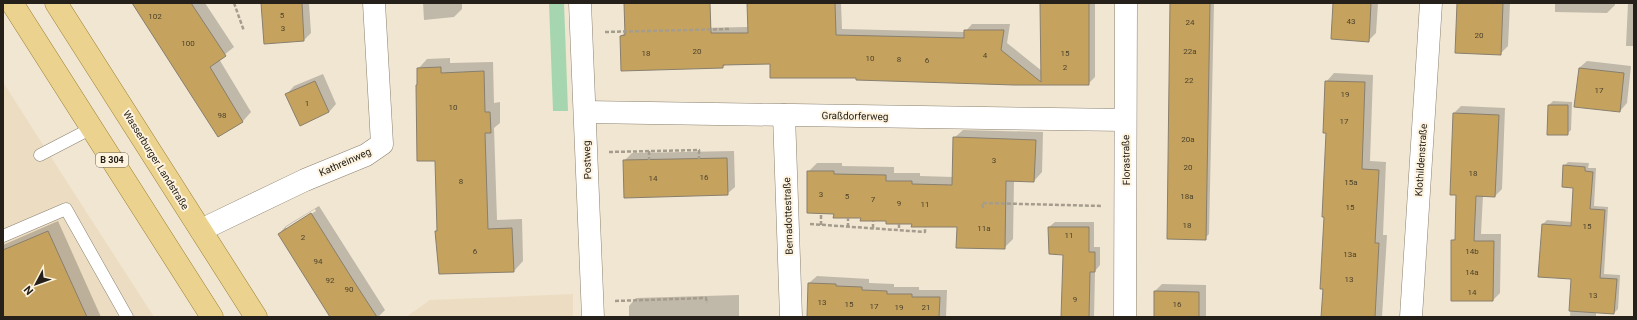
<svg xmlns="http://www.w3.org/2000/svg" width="1637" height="320" viewBox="0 0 1637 320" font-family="Roboto,sans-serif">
  <rect width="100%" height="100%" fill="#f1e6d2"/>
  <!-- built -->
  <g fill="#ecddc2">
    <polygon points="3,82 38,137 154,317 3,317"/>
    <polygon points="573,294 573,317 406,317 430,300"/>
  </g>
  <!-- green -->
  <polygon fill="#a5d6af" points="549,3 564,3 568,111 553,111"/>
  <!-- shadow -->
  <g fill="#0003" fill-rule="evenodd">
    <polygon points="132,3 205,3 234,47 219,59 251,112 243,121 218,136"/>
    <polygon points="262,3 309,3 311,33 304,40"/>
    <polygon points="423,3 462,3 462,9 454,17 424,20"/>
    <polygon points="625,3 649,3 650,29 748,27 748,3 841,3 842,29 965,32 972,24 1010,24 1007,43 1042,71 1041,3 1095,3 1095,77 1088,84 857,77 771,63 726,64 723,67 621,36 626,31"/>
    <polygon points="1171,3 1214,3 1209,234 1205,238"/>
    <polygon points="1334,3 1378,3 1376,33 1368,41"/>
    <polygon points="1458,3 1510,3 1508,46 1500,54"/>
    <polygon points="1555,3 1615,3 1615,5 1607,13 1555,12"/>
    <polygon points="1628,3 1634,3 1634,46 1626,46"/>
    <polygon points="450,58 450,63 493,62 494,103 500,102 500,123 494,128 497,220 522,219 523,261 514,271 436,231 438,229 436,160 418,69 427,59"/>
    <polygon points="1587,61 1631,66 1627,103 1620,111 1579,68"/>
    <polygon points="1334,73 1373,75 1370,161 1386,162 1383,235 1387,235 1382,317 1322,317 1327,133 1326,82"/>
    <polygon points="323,74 336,104 329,112 287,94 294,86"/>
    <polygon points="1553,101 1572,102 1571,130 1567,134 1549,105"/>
    <polygon points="1461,106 1505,108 1502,189 1495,196 1483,195 1481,234 1501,234 1500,293 1493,300 1452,241 1456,238 1458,194 1451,194 1454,113"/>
    <polygon points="963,130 1043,132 1042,172 1034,181 1014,180 1013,239 1004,248 958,226 887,220 835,213 808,172 817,163 842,163 842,166 894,167 894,173 920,173 920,176 953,177 954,138"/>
    <polygon points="734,151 735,187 727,194 624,161 632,153"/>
    <polygon points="1568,162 1589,163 1588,168 1596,168 1594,206 1608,207 1604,274 1620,275 1618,309 1614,313 1596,312 1596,317 1570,317 1572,278 1543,224 1547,220 1572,222 1574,187 1564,166"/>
    <path d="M319 206 385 310 378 317H332L279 234 286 226ZM315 209 316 211 286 230V227Z"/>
    <polygon points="58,221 101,317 3,317 3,245"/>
    <polygon points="1055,222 1094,222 1094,247 1100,247 1100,265 1095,271 1094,317 1062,317 1064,254 1049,227"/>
    <polygon points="817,276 869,279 869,283 894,284 894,287 919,287 919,290 947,290 946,317 808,317 809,283"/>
    <polygon points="1162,284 1206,285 1206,317 1155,317 1155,291"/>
    <polygon points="739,295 739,317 629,317 629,306 636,298"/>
  </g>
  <!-- building -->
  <g fill="#c5a35f" stroke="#897f6d">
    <polygon points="132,3 191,3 226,56 210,67 243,122 218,137"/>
    <polygon points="261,3 302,3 304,41 264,44"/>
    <polygon points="624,3 710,3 711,33 748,33 747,3 835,3 836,35 964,38 964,30 1004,30 1001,50 1041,82 1040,3 1089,3 1089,85 1014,85 856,80 856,78 770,78 770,64 723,65 723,68 621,71 620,36 625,35"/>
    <polygon points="1170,3 1210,3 1206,240 1167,239"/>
    <polygon points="1333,3 1371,3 1369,42 1331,39"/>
    <polygon points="1457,3 1503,3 1501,55 1455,53"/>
    <polygon points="441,67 441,73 484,71 485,112 490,112 491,133 485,133 488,229 512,228 514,272 439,274 435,231 437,231 435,161 417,161 416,85 417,85 417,68"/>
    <polygon points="1579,68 1624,73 1620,112 1574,107"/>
    <polygon points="315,81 329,112 300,126 285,94"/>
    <polygon points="1325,81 1365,82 1362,169 1379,170 1375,243 1379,243 1375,317 1321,317 1323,289 1320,289 1324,217 1322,217 1326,133 1323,133"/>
    <polygon points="1548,105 1568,105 1568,135 1547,135"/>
    <polygon points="1453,113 1499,115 1495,197 1476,196 1474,241 1494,241 1493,301 1451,301 1451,240 1455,240 1456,195 1450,195"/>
    <polygon points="953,137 1036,140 1034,182 1006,181 1005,249 956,248 957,227 911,227 912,224 886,224 886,221 860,221 861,218 833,218 834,214 807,213 807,171 834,171 834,174 886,175 886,181 912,181 912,184 952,185"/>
    <polygon points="727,158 728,195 624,198 623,160"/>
    <polygon points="1563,165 1585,167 1585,171 1593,172 1590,209 1605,210 1600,278 1617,279 1614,314 1569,311 1571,279 1538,277 1542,224 1571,226 1573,188 1562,187"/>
    <polygon points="311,213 353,280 377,317 330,317 278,234"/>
    <polygon points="1048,227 1089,227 1089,252 1095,252 1095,272 1090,272 1089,317 1061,317 1063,255 1049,254"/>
    <polygon points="48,231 87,317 3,317 3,250"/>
    <polygon points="808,283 836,284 836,286 862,287 862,290 887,291 887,294 912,294 912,297 940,297 939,317 807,317"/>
    <polygon points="1154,291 1199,292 1199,317 1154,317"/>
  </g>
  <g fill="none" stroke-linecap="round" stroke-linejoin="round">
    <defs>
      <g id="service">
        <polyline points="40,155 92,128"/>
        <polyline points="3,236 66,209 127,317"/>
      </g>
      <g id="minor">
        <polyline points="580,3 593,317"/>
        <polyline points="585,112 1125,120"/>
        <polyline points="784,115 791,317"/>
        <polyline points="201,230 305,180 366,155 382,144 374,3"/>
        <polyline points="1411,317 1431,3"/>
      </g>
      <polyline id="tertiary" points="1125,317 1126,3"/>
      <g id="primary">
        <polyline points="12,3 212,317"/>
        <polyline points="56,3 256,317"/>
      </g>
    </defs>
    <!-- service casing -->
    <use href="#service" stroke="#8b816f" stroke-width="13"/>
    <!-- minor casing -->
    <use href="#minor" stroke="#8b816f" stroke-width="23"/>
    <!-- tertiary casing -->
    <use href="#tertiary" stroke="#8b816f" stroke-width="23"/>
    <!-- primary casing -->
    <use href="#primary" stroke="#9d8135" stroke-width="23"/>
    <!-- path -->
    <g stroke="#a59c8d" stroke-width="2.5" stroke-dasharray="4 2" stroke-linecap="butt">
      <polyline points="234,3 244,31"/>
      <polyline points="605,32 730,29"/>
      <polyline points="649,151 649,160"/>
      <polyline points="609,152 699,150 699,159"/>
      <polyline points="983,208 982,203 1102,206"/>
      <polyline points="810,224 925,232 925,227"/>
      <polyline points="899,224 899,230"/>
      <polyline points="821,225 821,214"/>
      <polyline points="848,227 848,218"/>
      <polyline points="873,228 873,221"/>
      <polyline points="615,301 706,298 707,303"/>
    </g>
    <!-- service -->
    <use href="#service" stroke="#fff" stroke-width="12"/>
    <!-- minor -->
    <use href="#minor" stroke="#fff" stroke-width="22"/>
    <!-- tertiary -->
    <use href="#tertiary" stroke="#fff" stroke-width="22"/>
    <!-- primary -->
    <use href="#primary" stroke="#ebd38f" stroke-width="22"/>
  </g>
  <g text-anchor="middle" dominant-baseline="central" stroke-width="4" stroke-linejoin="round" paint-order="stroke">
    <!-- number labels -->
    <g font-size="8" fill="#4d422b">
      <text x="282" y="15">5</text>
      <text x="155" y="16">102</text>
      <text x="1351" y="21">43</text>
      <text x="1190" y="22">24</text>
      <text x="283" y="28">3</text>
      <text x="1479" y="35">20</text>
      <text x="188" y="43">100</text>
      <text x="697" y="51">20</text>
      <text x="1190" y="51">22a</text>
      <text x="646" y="53">18</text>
      <text x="1065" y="53">15</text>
      <text x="985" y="55">4</text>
      <text x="870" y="58">10</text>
      <text x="899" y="59">8</text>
      <text x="927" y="60">6</text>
      <text x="1065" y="67">2</text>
      <text x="1189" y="80">22</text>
      <text x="1599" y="90">17</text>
      <text x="1345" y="94">19</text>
      <text x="307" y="103">1</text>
      <text x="453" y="107">10</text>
      <text x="222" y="115">98</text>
      <text x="1344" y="121">17</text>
      <text x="1188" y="139">20a</text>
      <text x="994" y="160">3</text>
      <text x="1188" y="167">20</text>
      <text x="1473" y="173">18</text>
      <text x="704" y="177">16</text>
      <text x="653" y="178">14</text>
      <text x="461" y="181">8</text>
      <text x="1351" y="182">15a</text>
      <text x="821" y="194">3</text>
      <text x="847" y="196">5</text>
      <text x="1187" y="196">18a</text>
      <text x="873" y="199">7</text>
      <text x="899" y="203">9</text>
      <text x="925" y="204">11</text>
      <text x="1350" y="207">15</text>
      <text x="1187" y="225">18</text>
      <text x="1587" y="226">15</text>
      <text x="984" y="228">11a</text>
      <text x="1069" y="235">11</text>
      <text x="303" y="237">2</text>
      <text x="475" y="251">6</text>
      <text x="1472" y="251">14b</text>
      <text x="1350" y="254">13a</text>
      <text x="318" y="261">94</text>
      <text x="1472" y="272">14a</text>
      <text x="1349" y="279">13</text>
      <text x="330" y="280">92</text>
      <text x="349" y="289">90</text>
      <text x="1472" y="292">14</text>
      <text x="1593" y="295">13</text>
      <text x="1075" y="299">9</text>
      <text x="822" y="302">13</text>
      <text x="849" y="304">15</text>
      <text x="1177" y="304">16</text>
      <text x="874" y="306">17</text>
      <text x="899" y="307">19</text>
      <text x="926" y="307">21</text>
    </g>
    <!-- shield labels -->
    <rect fill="#fef3df" stroke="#666055" stroke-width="1" x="96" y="153" width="32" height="14" rx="3"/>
    <g font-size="9" font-weight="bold" fill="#25211a">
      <text x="112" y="160">B 304</text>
    </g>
    <!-- street labels -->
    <g font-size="10" fill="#25211a" stroke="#fef3df">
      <text transform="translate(855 116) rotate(1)">Graßdorferweg</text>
      <text transform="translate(156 160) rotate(58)">Wasserburger Landstraße</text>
      <text transform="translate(587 160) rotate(-92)">Postweg</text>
      <text transform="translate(1126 160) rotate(-91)">Florastraße</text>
      <text transform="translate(1421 160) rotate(-86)">Klothildenstraße</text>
      <text transform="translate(345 162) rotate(-24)">Kathreinweg</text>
      <text transform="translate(788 216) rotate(-92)">Bernadottestraße</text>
    </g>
  </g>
  <!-- border -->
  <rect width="1637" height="320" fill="none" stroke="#25211a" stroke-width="8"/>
  <!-- north arrow -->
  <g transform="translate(36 284) rotate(229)" stroke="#fef3df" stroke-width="3" paint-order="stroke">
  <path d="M0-3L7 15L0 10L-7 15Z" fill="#25211a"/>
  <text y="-6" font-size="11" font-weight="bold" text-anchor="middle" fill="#25211a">N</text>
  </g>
</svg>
